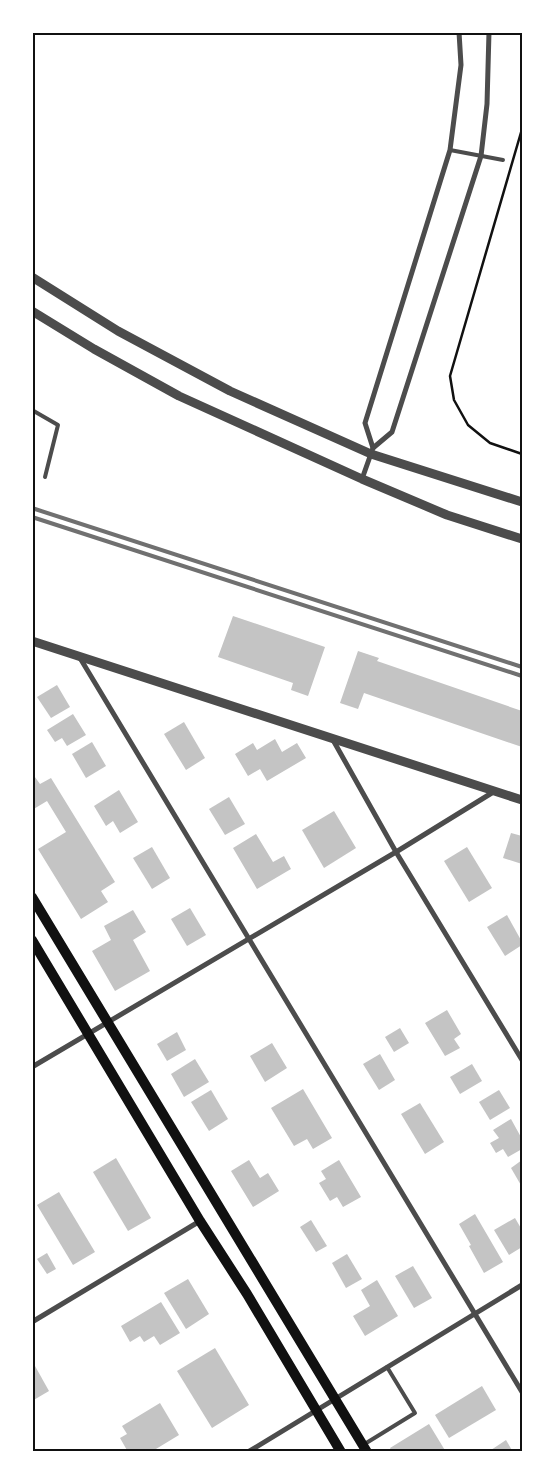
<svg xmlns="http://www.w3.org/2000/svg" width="555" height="1484" viewBox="0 0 555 1484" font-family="Commissioner,sans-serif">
  <rect width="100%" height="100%" fill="#fff"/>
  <!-- building -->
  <g fill="#c4c4c4">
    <polygon points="233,616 325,647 308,696 291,690 293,683 218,657"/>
    <polygon points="358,651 379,658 377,661 522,711 522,747 364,693 358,709 340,703"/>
    <polygon points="57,685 70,707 51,718 37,697"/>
    <polygon points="73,714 86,735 67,746 62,738 55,742 47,730"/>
    <polygon points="184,722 205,758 186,770 164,734"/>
    <polygon points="275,739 282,752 297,743 306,758 267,781 260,769 248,776 235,754 253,743 257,750"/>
    <polygon points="92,742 106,766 86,778 72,754"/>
    <polygon points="32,773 40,784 51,778 115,882 101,891 108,902 81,919 38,849 66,832 47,801 32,810"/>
    <polygon points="119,790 138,822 120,833 113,821 106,826 94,806"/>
    <polygon points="229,797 245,824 225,835 209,809"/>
    <polygon points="334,811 356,848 324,868 302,830"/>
    <polygon points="511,833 522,836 522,864 503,858"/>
    <polygon points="256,834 273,862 284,856 291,869 257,889 233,848"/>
    <polygon points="152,847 170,878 152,889 133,858"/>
    <polygon points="467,847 492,888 469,902 444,861"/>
    <polygon points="190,908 206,935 187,946 171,919"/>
    <polygon points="133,910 146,932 133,940 150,971 115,991 92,951 111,940 104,926"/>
    <polygon points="507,915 522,942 522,945 505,956 487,927"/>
    <polygon points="447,1010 461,1034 454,1039 460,1048 445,1056 425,1023"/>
    <polygon points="400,1028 409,1043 394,1052 385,1037"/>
    <polygon points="177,1032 186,1050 167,1061 157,1044"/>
    <polygon points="272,1043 287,1068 265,1082 250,1056"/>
    <polygon points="380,1054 395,1080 379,1090 363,1064"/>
    <polygon points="195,1059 209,1082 184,1097 171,1074"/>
    <polygon points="472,1064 482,1081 460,1094 450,1077"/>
    <polygon points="303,1089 332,1138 313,1149 307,1139 294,1146 271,1108"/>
    <polygon points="211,1090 228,1119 209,1131 191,1102"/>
    <polygon points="499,1090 510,1108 490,1120 479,1102"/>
    <polygon points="420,1103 444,1142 425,1154 401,1114"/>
    <polygon points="511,1119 522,1139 522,1149 508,1157 503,1149 496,1153 490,1143 499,1138 493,1130"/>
    <polygon points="116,1158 151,1218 128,1231 93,1172"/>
    <polygon points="249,1160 260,1178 268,1173 279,1191 253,1207 231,1171"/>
    <polygon points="339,1160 361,1197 343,1207 337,1197 330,1201 319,1183 326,1179 321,1171"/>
    <polygon points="522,1160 522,1187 511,1168"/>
    <polygon points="59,1192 95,1252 73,1265 37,1205"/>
    <polygon points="475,1214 503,1262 484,1273 469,1246 471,1245 459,1224"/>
    <polygon points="515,1218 522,1230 522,1247 509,1255 494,1230"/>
    <polygon points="311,1220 327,1246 316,1252 300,1227"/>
    <polygon points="47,1253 56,1269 47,1274 37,1259"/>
    <polygon points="347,1254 362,1279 346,1288 332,1263"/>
    <polygon points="413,1266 432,1298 414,1308 395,1276"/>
    <polygon points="188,1279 209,1314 186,1329 164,1293"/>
    <polygon points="377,1280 398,1316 365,1336 353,1316 370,1306 361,1290"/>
    <polygon points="161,1302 180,1333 160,1345 154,1336 144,1342 140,1336 130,1342 121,1326"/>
    <polygon points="215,1348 249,1405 212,1428 177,1371"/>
    <polygon points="35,1366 49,1391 32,1401 32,1367"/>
    <polygon points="482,1386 496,1410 449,1438 435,1415"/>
    <polygon points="160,1403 179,1435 151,1452 128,1452 120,1438 127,1434 122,1426"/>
    <polygon points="429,1424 446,1452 392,1452 390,1448"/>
    <polygon points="506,1440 513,1452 488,1452"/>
  </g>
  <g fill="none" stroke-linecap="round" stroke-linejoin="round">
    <!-- path -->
    <polyline stroke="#111" stroke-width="2.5" points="522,129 450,376 454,400 468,425 490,443 522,454"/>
    <!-- service -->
    <g stroke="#4c4c4c" stroke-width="4">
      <polyline points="450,150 503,160"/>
      <polyline points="32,410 58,425 45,477"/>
      <polyline points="363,1445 415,1413 387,1367"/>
    </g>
    <!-- minor -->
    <g stroke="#4c4c4c" stroke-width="5">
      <polyline points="373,448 365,423 450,150 461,65 459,32"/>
      <polyline points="362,479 373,448 392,432 481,156 487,104 489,32"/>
      <polyline points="80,658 249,939 522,1392"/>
      <polyline points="333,740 396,852 522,1060"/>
      <polyline points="32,1067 396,852 495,791"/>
      <polyline points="32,1322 200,1221"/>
      <polyline points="248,1452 522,1285"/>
    </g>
    <!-- tertiary -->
    <g stroke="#4c4c4c" stroke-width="9">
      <polyline points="32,277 118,331 230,391 371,454 522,502"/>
      <polyline points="32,311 94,349 179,396 362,479 447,515 522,539"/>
      <polyline points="32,641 522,800"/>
    </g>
    <!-- secondary -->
    <g stroke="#111" stroke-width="10">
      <polyline points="32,897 367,1452"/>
      <polyline points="32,940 200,1221 247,1294 341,1452"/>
    </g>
    <!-- rail -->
    <g stroke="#707070" stroke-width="4">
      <polyline points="32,508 522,667"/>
      <polyline points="32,517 522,676"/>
    </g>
  </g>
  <!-- border -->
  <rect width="555" height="1484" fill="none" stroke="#ffffff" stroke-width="68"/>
  <rect x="34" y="34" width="487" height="1416" fill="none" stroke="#111" stroke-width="2"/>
</svg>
